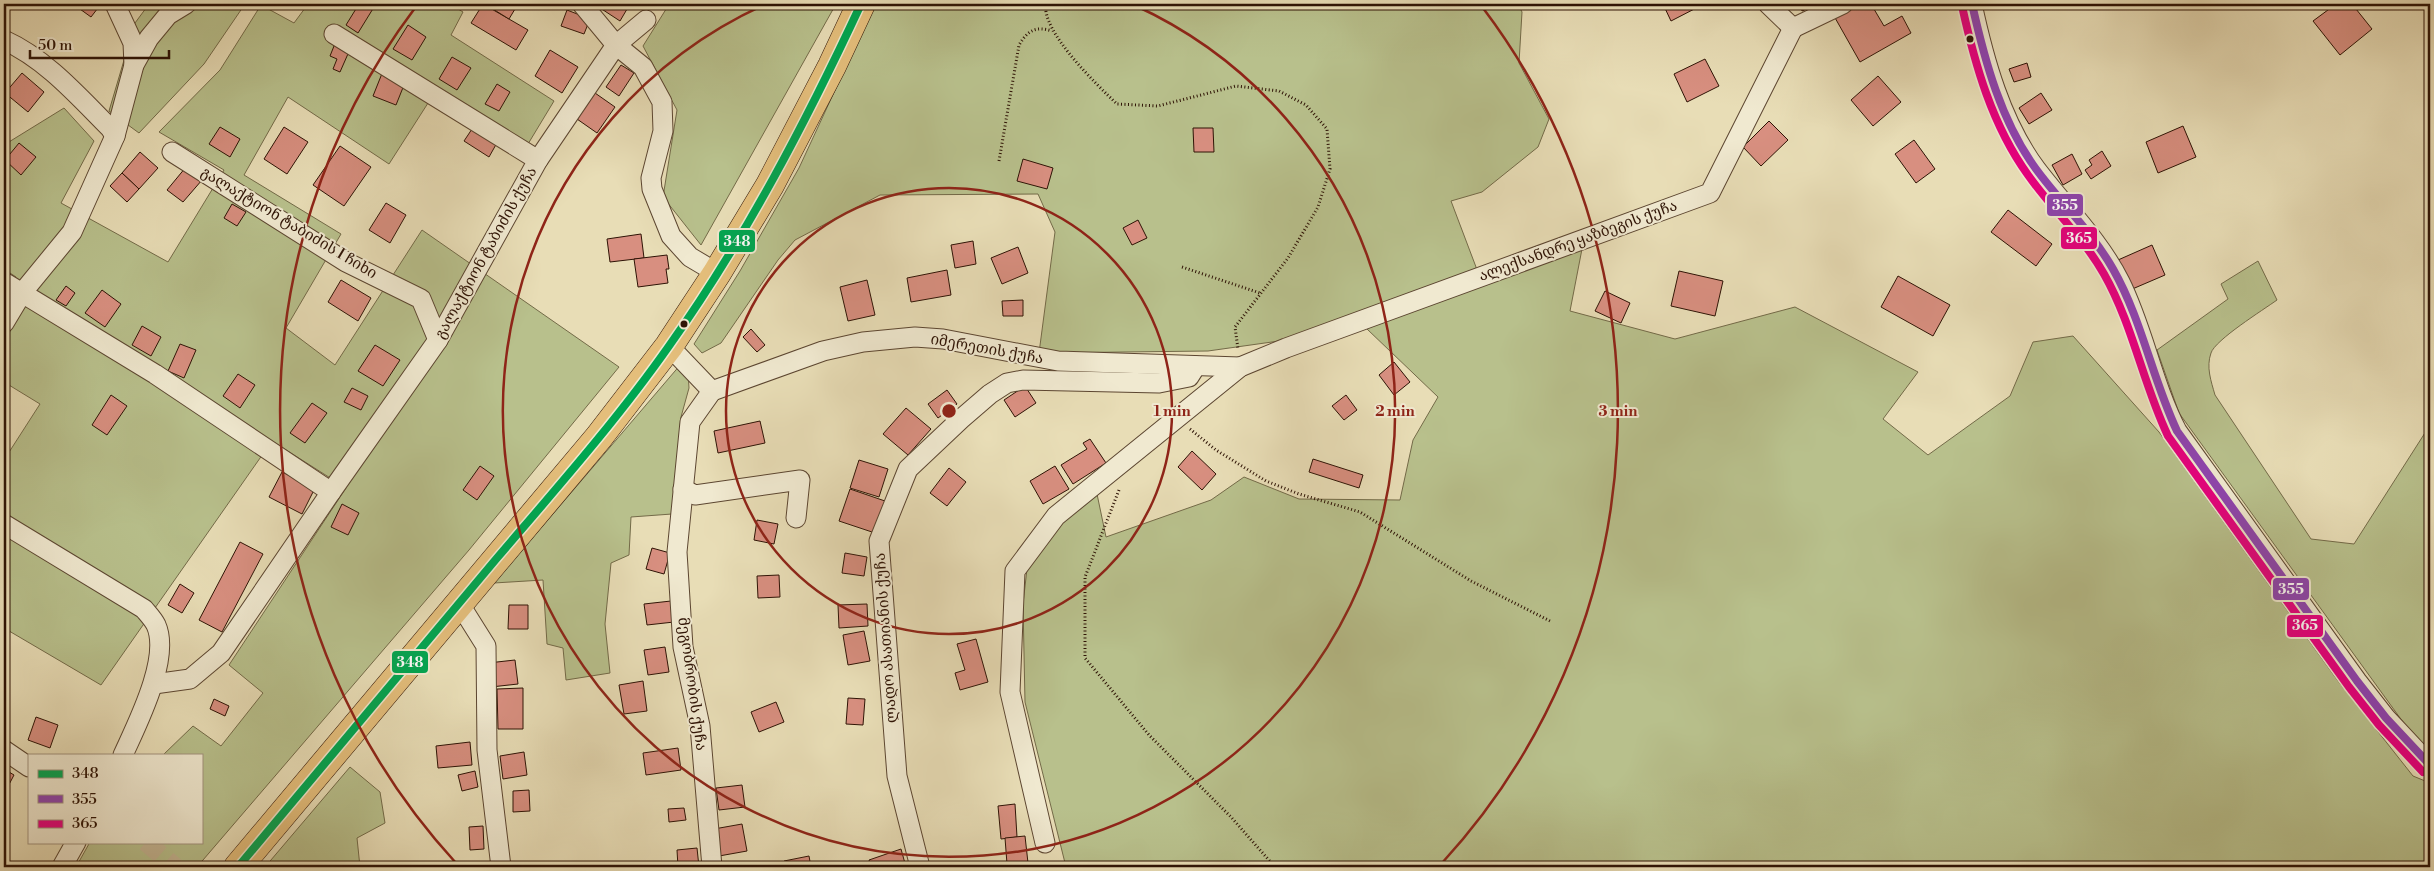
<svg xmlns="http://www.w3.org/2000/svg" width="2434" height="871" viewBox="0 0 2434 871" font-family="'Libre Bodoni','Noto Serif Georgian',serif">
  <rect width="100%" height="100%" fill="#e8ddb6"/>
  <filter id="stains"><feTurbulence type="fractalNoise" baseFrequency=".004" numOctaves="4"/><feColorMatrix values="0 0 0 0 .2 0 0 0 0 .09 0 0 0 0 .02 0 0 0 .5 -.17"/></filter>
  <radialGradient id="worn" r=".72"><stop offset=".6" stop-color="#630" stop-opacity="0"/><stop offset="1" stop-color="#630" stop-opacity=".3"/></radialGradient>
  <!-- green -->
  <g fill="#b8c08c" stroke="#736a48">
    <polygon points="149,4 245,4 204,64 139,133 109,111 135,23"/>
    <polygon points="308,4 450,4 463,12 451,35 554,101 528,144 437,89 389,164 288,97 244,175 341,234 286,328 335,365 422,230 619,367 469,550 197,867 76,867 90,842 201,842 201,755 163,755 193,726 221,746 263,693 229,665 346,488 272,441 101,685 4,628 4,460 40,404 4,382 4,296 16,277 4,269 4,145 64,108 94,141 61,203 168,262 224,170 159,132 220,70 261,5 294,23"/>
    <polygon points="665,4 836,4 701,245 663,197 677,110 643,46 668,6"/>
    <polygon points="875,4 1518,4 1522,12 1519,63 1549,119 1538,147 1482,192 1451,201 1476,267 1476,286 1582,249 1570,311 1675,339 1795,307 1918,372 1883,419 1928,455 2010,396 2033,342 2073,336 2159,432 2338,681 2413,776 2430,783 2430,867 1066,867 1025,702 1023,604 1027,569 1062,523 1097,494 1106,537 1211,500 1244,477 1299,499 1400,500 1413,440 1438,397 1367,329 1360,313 1279,341 1208,351 1039,353 1055,232 1038,194 880,195 795,240 778,260 721,343 702,353 694,344 740,271 799,168"/>
    <path d="M2258 261 2277 300C2263 310 2215 340 2211 353 2206 367 2211 381 2215 395L2311 539 2354 544 2430 425V754L2416 740 2179 413 2157 350 2228 299 2221 284Z"/>
    <polygon points="681,364 688,372 689,388 681,417 672,514 631,517 629,555 611,563 605,624 610,673 566,680 563,648 547,644 543,580 494,583"/>
    <polygon points="350,767 380,792 385,823 357,838 360,867 265,867"/>
  </g>
  <!-- building -->
  <g fill="#d88f80" stroke="#2e1305">
    <polygon points="73,4 101,4 91,17"/>
    <polygon points="359,4 369,4 374,7 358,33 346,25"/>
    <polygon points="483,4 528,30 516,50 471,23"/>
    <polygon points="489,4 518,4 509,19 488,6"/>
    <polygon points="594,4 630,4 620,21"/>
    <polygon points="1663,4 1704,4 1671,21"/>
    <polygon points="1800,4 1818,4 1802,11"/>
    <polygon points="1857,4 1871,4 1884,26 1902,16 1911,33 1860,62 1834,16"/>
    <polygon points="2336,4 2352,4 2372,29 2340,55 2313,21"/>
    <polygon points="567,10 590,19 584,34 561,26"/>
    <polygon points="408,25 426,37 412,60 393,49"/>
    <polygon points="336,41 351,47 340,72 333,69 337,59 330,56"/>
    <polygon points="550,50 578,67 562,93 535,76"/>
    <polygon points="452,57 471,68 457,90 439,79"/>
    <polygon points="1705,59 1719,86 1687,102 1674,74"/>
    <polygon points="2027,63 2031,77 2014,82 2009,69"/>
    <polygon points="621,65 634,73 619,96 606,87"/>
    <polygon points="383,71 406,80 396,105 373,96"/>
    <polygon points="22,73 44,92 28,112 5,93"/>
    <polygon points="1878,76 1901,102 1873,126 1851,100"/>
    <polygon points="497,84 510,92 499,111 485,104"/>
    <polygon points="595,93 615,107 597,133 577,119"/>
    <polygon points="2041,93 2052,110 2029,124 2019,108"/>
    <polygon points="1769,121 1788,140 1761,166 1743,147"/>
    <polygon points="474,126 498,141 489,157 464,141"/>
    <polygon points="2183,126 2196,157 2158,173 2146,142"/>
    <polygon points="220,127 240,139 230,157 209,144"/>
    <polygon points="284,127 308,142 287,174 264,159"/>
    <polygon points="1193,128 1213,128 1214,152 1194,152"/>
    <polygon points="1914,140 1935,169 1916,183 1895,154"/>
    <polygon points="19,143 36,157 21,175 5,160"/>
    <polygon points="340,146 371,167 344,206 313,185"/>
    <polygon points="2102,151 2111,166 2091,179 2085,170 2092,165 2089,160"/>
    <polygon points="140,152 158,168 139,189 122,173"/>
    <polygon points="2072,154 2082,174 2063,185 2052,165"/>
    <polygon points="1023,159 1053,168 1047,189 1017,181"/>
    <polygon points="186,167 202,180 183,202 167,190"/>
    <polygon points="122,173 139,189 127,202 110,186"/>
    <polygon points="386,203 406,215 390,243 369,230"/>
    <polygon points="232,204 246,212 237,226 224,218"/>
    <polygon points="2008,210 2052,244 2036,266 1991,232"/>
    <polygon points="1138,220 1147,238 1132,245 1123,228"/>
    <polygon points="641,234 644,258 610,262 607,239"/>
    <polygon points="973,241 976,264 955,268 951,245"/>
    <polygon points="2152,245 2165,275 2130,290 2118,260"/>
    <polygon points="1018,247 1028,273 1002,284 991,258"/>
    <polygon points="667,255 669,269 666,269 668,283 638,287 634,259"/>
    <polygon points="947,270 951,295 911,302 907,278"/>
    <polygon points="1679,271 1723,281 1715,316 1671,306"/>
    <polygon points="1898,276 1950,305 1933,336 1881,307"/>
    <polygon points="341,280 371,298 358,321 328,302"/>
    <polygon points="867,280 875,315 848,321 840,287"/>
    <polygon points="66,286 75,293 66,306 56,300"/>
    <polygon points="102,290 121,304 105,327 85,313"/>
    <polygon points="1605,291 1630,303 1621,323 1595,311"/>
    <polygon points="1023,300 1023,316 1003,316 1002,301"/>
    <polygon points="142,326 161,337 151,356 132,345"/>
    <polygon points="751,329 765,345 757,352 743,337"/>
    <polygon points="180,344 196,350 184,378 168,371"/>
    <polygon points="375,345 400,360 383,386 358,371"/>
    <polygon points="1394,362 1410,382 1394,395 1379,375"/>
    <polygon points="238,374 255,385 240,408 223,396"/>
    <polygon points="1025,386 1036,403 1015,417 1004,400"/>
    <polygon points="352,388 368,396 361,410 344,402"/>
    <polygon points="947,390 957,404 938,418 928,404"/>
    <polygon points="111,395 127,406 107,435 92,425"/>
    <polygon points="1346,395 1357,410 1344,420 1332,406"/>
    <polygon points="312,403 327,413 305,443 290,433"/>
    <polygon points="906,408 931,429 908,455 883,434"/>
    <polygon points="760,421 765,443 718,453 714,431"/>
    <polygon points="1090,439 1106,463 1073,484 1061,465 1087,449 1083,443"/>
    <polygon points="1192,451 1216,474 1202,490 1178,467"/>
    <polygon points="1313,459 1363,475 1359,488 1309,472"/>
    <polygon points="859,460 888,469 879,497 850,488"/>
    <polygon points="480,466 494,476 477,500 463,490"/>
    <polygon points="1055,466 1069,489 1043,504 1030,481"/>
    <polygon points="949,468 966,482 947,506 930,493"/>
    <polygon points="282,472 315,488 302,514 269,497"/>
    <polygon points="850,489 885,501 875,533 839,521"/>
    <polygon points="342,504 359,513 348,535 331,527"/>
    <polygon points="757,520 778,524 774,544 754,540"/>
    <polygon points="240,542 263,554 222,632 199,620"/>
    <polygon points="652,548 670,553 664,574 646,569"/>
    <polygon points="845,553 867,557 864,576 842,573"/>
    <polygon points="779,575 780,597 758,598 757,576"/>
    <polygon points="180,584 194,593 182,613 168,605"/>
    <polygon points="671,601 674,622 647,625 644,604"/>
    <polygon points="867,604 868,626 839,628 838,605"/>
    <polygon points="509,605 528,605 528,629 508,629"/>
    <polygon points="864,631 870,661 848,665 843,635"/>
    <polygon points="976,639 988,682 960,690 955,673 965,670 957,644"/>
    <polygon points="665,647 669,672 648,675 644,650"/>
    <polygon points="515,660 518,684 491,687 488,663"/>
    <polygon points="643,681 647,711 624,714 619,685"/>
    <polygon points="523,688 523,729 498,729 497,689"/>
    <polygon points="848,698 865,699 863,725 846,724"/>
    <polygon points="214,699 229,706 225,716 210,709"/>
    <polygon points="776,702 784,722 759,732 751,712"/>
    <polygon points="36,717 58,725 50,748 28,740"/>
    <polygon points="470,742 472,765 438,768 436,746"/>
    <polygon points="678,748 681,770 646,775 643,753"/>
    <polygon points="524,752 527,775 503,779 500,756"/>
    <polygon points="4,769 14,775 4,794"/>
    <polygon points="475,771 478,787 462,791 458,775"/>
    <polygon points="742,785 745,807 719,810 716,788"/>
    <polygon points="529,790 530,811 513,812 513,791"/>
    <polygon points="1015,804 1017,837 1001,839 998,806"/>
    <polygon points="684,808 686,820 669,822 668,809"/>
    <polygon points="742,824 747,851 719,856 714,829"/>
    <polygon points="483,826 484,849 470,850 469,827"/>
    <polygon points="1025,836 1028,863 1007,864 1005,838"/>
    <polygon points="697,848 699,867 678,867 677,850"/>
    <polygon points="901,849 906,867 871,867 869,860"/>
    <polygon points="809,856 811,867 786,867 784,861"/>
  </g>
  <g fill="none" stroke-linecap="round" stroke-linejoin="round">
    <!-- minor-tunnel -->
    <polyline stroke="#c3b593" stroke-width="19" stroke-dasharray="19 9" stroke-linecap="butt" points="146,842 175,867"/>
    <defs>
      <g id="minor">
        <polyline points="115,4 133,43 134,65"/>
        <polyline points="582,4 616,45 643,67 662,102 663,131 651,178 652,189 671,236 690,257 717,273"/>
        <polyline points="1768,4 1793,28"/>
        <path d="M1972 4C1984 60 2001 122 2036 169 2064 206 2099 240 2120 282 2144 330 2152 383 2177 431L2357 681 2386 718 2430 765"/>
        <polyline points="1793,28 1843,4"/>
        <polyline points="334,34 538,160"/>
        <path d="M4 40C46 59 78 96 110 128L115 136"/>
        <polyline points="172,152 346,262 421,299 438,340"/>
        <polyline points="4,282 155,374 331,492"/>
        <polyline points="4,323 22,293 72,232 115,136 134,65 149,38 168,15 186,4"/>
        <polyline points="669,346 712,391 690,422 677,552 683,647 700,726 712,867"/>
        <polyline points="712,391 823,351 863,342 915,337 943,339 1058,361 1240,367"/>
        <polyline points="683,489 695,495 800,480 796,518"/>
        <path d="M4 524 144 609C148 614 153 619 156 625 171 658 137 724 123 755"/>
        <polyline points="459,603 486,646 487,750 501,867"/>
        <polyline points="154,684 190,679 221,653 331,492 438,340 538,160 616,45 646,20"/>
        <polyline points="4,750 29,767"/>
        <polyline points="1045,843 1010,692 1015,571 1056,516 1240,367 1286,348 1710,193 1793,28"/>
        <polyline points="62,867 76,842"/>
        <polyline points="920,867 897,776 879,541 908,469 961,419 990,394 1007,383 1023,380 1159,383 1189,377 1196,366"/>
      </g>
      <polyline id="highway" points="238,867 599,437 669,346 717,273 770,185 832,66 861,4"/>
    </defs>
    <!-- minor casing -->
    <use href="#minor" stroke="#5c4631" stroke-width="21"/>
    <!-- highway casing -->
    <use href="#highway" stroke="#2e1305" stroke-width="29"/>
    <!-- path -->
    <g stroke="#2e1305" stroke-width="3" stroke-dasharray="1 2.5" stroke-linecap="butt">
      <path d="M1046 4C1041 31 1097 85 1117 104L1158 106 1236 86 1279 91 1306 105 1327 129 1330 169 1318 207 1288 258 1235 327 1238 349"/>
      <path d="M999 161 1019 45C1028 30 1036 26 1052 31"/>
      <polyline points="1182,267 1260,293"/>
      <polyline points="1190,429 1216,450 1266,481 1299,494 1360,512 1471,581 1550,621"/>
      <polyline points="1119,490 1085,577 1085,658 1149,735 1231,817 1275,867"/>
    </g>
    <!-- minor -->
    <use href="#minor" stroke="#f0e9d0" stroke-width="19"/>
    <!-- highway -->
    <use href="#highway" stroke="#e4be7b" stroke-width="28"/>
    <defs>
      <path id="bus-1" d="M238 867C324 764 411 661 497 558 556 489 617 420 669 346 745 239 806 122 861 4"/>
      <path id="bus-2" d="M1972 4C1985 62 2001 121 2036 169 2061 203 2092 232 2113 269 2142 320 2152 378 2177 431L2357 681 2386 718 2430 765"/>
      <path id="bus-3" d="M1962 6C1975 65 1992 125 2028 175 2052 209 2083 237 2104 274 2133 325 2143 384 2168 436L2349 687 2379 725 2423 772"/>
    </defs>
    <!-- bus-1 casing -->
    <use href="#bus-1" stroke="#f0e9d0" stroke-width="11"/>
    <!-- bus-2 casing -->
    <use href="#bus-2" stroke="#f0e9d0" stroke-width="11"/>
    <!-- bus-3 casing -->
    <use href="#bus-3" stroke="#f0e9d0" stroke-width="11"/>
    <!-- bus-1 -->
    <use href="#bus-1" stroke="#00a651" stroke-width="8"/>
    <!-- bus-2 -->
    <use href="#bus-2" stroke="#8e44ad" stroke-width="8"/>
    <!-- bus-3 -->
    <use href="#bus-3" stroke="#e5007d" stroke-width="8"/>
  </g>
  <!-- distance rings -->
  <g fill="none" stroke="#8f2418" stroke-width="2.5">
    <circle cx="949" cy="411" r="223"/>
    <path d="M1134 5A446 446 0 1 1 764 5"/>
    <path d="M456 863A669 669 0 0 1 415 8M1483 8A669 669 0 0 1 1442 863"/>
  </g>
  <!-- markers -->
  <g fill="#2e1305" stroke="#f0e9d0" stroke-width="2">
    <circle cx="1970" cy="39" r="4.5"/>
    <circle cx="684" cy="324" r="4.5"/>
  </g>
  <g text-anchor="middle" dominant-baseline="central" stroke-width="4" stroke-linejoin="round" paint-order="stroke">
    <!-- street labels -->
    <g font-size="15" fill="#2e1305" stroke="#f0e9d0">
      <text transform="translate(289 223) rotate(31)">გალაქტიონ ტაბიძის I ჩიხი</text>
      <text transform="translate(1578 241) rotate(-20)">ალექსანდრე ყაზბეგის ქუჩა</text>
      <text transform="translate(486 253) rotate(-61)">გალაქტიონ ტაბიძის ქუჩა</text>
      <text transform="translate(987 349) rotate(10)">იმერეთის ქუჩა</text>
      <text transform="translate(886 638) rotate(-94)">ლადო ასათიანის ქუჩა</text>
      <text transform="translate(692 684) rotate(82)">მეგობრობის ქუჩა</text>
    </g>
  </g>
  <circle cx="949" cy="411" r="8" fill="#8f2418" stroke="#f0e9d0" stroke-width="2.5"/>
  <g font-size="15" text-anchor="middle" font-weight="bold" fill="#8f2418" stroke="#f0e9d0" stroke-width="4" stroke-linejoin="round" paint-order="stroke">
    <text x="1172" y="416">1 min</text>
    <text x="1395" y="416">2 min</text>
    <text x="1618" y="416">3 min</text>
  </g>
  <g stroke="#f0e9d0" stroke-width="2">
    <rect x="2046" y="193" width="38" height="24" rx="5" fill="#8e44ad"/>
    <rect x="2060" y="226" width="38" height="24" rx="5" fill="#e5007d"/>
    <rect x="718" y="229" width="38" height="24" rx="5" fill="#00a651"/>
    <rect x="2272" y="577" width="38" height="24" rx="5" fill="#8e44ad"/>
    <rect x="2286" y="614" width="38" height="24" rx="5" fill="#e5007d"/>
    <rect x="391" y="650" width="38" height="24" rx="5" fill="#00a651"/>
  </g>
  <g font-size="14" text-anchor="middle" font-weight="bold" fill="#fff">
    <text x="2065" y="210">355</text>
    <text x="2079" y="243">365</text>
    <text x="737" y="246">348</text>
    <text x="2291" y="594">355</text>
    <text x="2305" y="630">365</text>
    <text x="410" y="667">348</text>
  </g>
  <!-- margin -->
  <rect width="2434" height="871" fill="none" stroke="#e8ddb6" stroke-width="20"/>
  <rect x="5" y="5" width="2424" height="861" fill="none" stroke="#2e1305" stroke-width="2.5"/>
  <rect x="10" y="10" width="2414" height="851" fill="none" stroke="#2e1305"/>
  <!-- legend -->
  <rect x="28" y="754" width="175" height="90" fill="#f0e9d0" stroke="#a2937f"/>
  <rect x="38" y="770" width="25" height="8" fill="#00a651" stroke="#a2937f"/>
  <text x="72" y="778" font-size="15" fill="#2e1305">348</text>
  <rect x="38" y="795" width="25" height="8" fill="#8e44ad" stroke="#a2937f"/>
  <text x="72" y="804" font-size="15" fill="#2e1305">355</text>
  <rect x="38" y="820" width="25" height="8" fill="#e5007d" stroke="#a2937f"/>
  <text x="72" y="828" font-size="15" fill="#2e1305">365</text>
  <!-- scale -->
  <path d="M30 50v8h139v-8" fill="none" stroke="#2e1305" stroke-width="2.5"/>
  <text x="38" y="50" font-size="15" fill="#2e1305" stroke="#f0e9d0" stroke-width="4" paint-order="stroke">50 m</text>
  <rect width="100%" height="100%" filter="url(#stains)"/>
  <rect width="100%" height="100%" fill="url(#worn)"/>
</svg>
